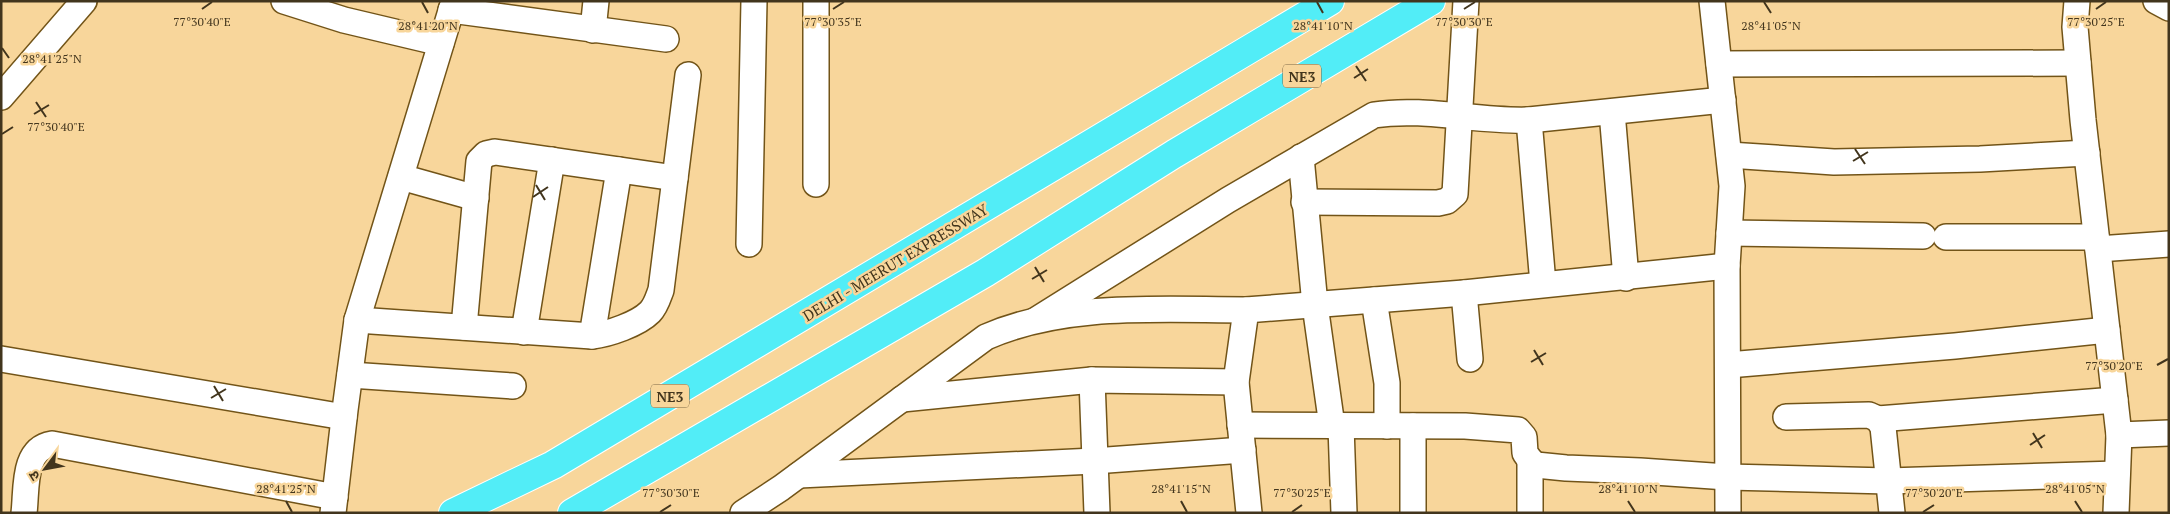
<svg xmlns="http://www.w3.org/2000/svg" width="2170" height="514" viewBox="0 0 2170 514" font-family="'PT Serif','Noto Sans Devanagari',serif">
  <rect width="100%" height="100%" fill="#f8d69b"/>
  <g fill="none" stroke-linecap="round" stroke-linejoin="round">
    <defs>
      <g id="minor">
        <polyline points="284,1 344,20 441,43"/>
        <polyline points="1712,1 1732,186 1727,266 1728,513"/>
        <polyline points="2077,1 2075,27 2083,120 2119,435 2116,513"/>
        <polyline points="2156,1 2169,8"/>
        <polyline points="451,10 666,39"/>
        <polyline points="593,30 596,1"/>
        <polyline points="1719,64 2078,63"/>
        <polyline points="1,97 84,1"/>
        <polyline points="1612,112 1626,278"/>
        <polyline points="1529,120 1543,284"/>
        <polyline points="1729,155 1834,162 1980,159 2087,153"/>
        <polyline points="1301,157 1315,305 1332,426"/>
        <polyline points="401,177 476,198"/>
        <polyline points="816,184 816,1"/>
        <polyline points="1304,202 1438,203 1447,201 1455,194 1466,1"/>
        <polyline points="1729,233 1923,236"/>
        <polyline points="1946,237 2096,237"/>
        <polyline points="749,244 754,1"/>
        <polyline points="2098,249 2169,244"/>
        <polyline points="1464,293 1470,359"/>
        <polyline points="1374,300 1387,383 1387,426"/>
        <path d="M357 320 592 336C609 334 638 324 650 312 656 306 658 298 661 290L688 75"/>
        <path d="M1036 320 1228 200 1374 115C1424 107 1479 122 1529 120L1723 100"/>
        <polyline points="464,327 479,161 486,154 495,152 675,178"/>
        <polyline points="524,332 552,160"/>
        <polyline points="592,336 619,170"/>
        <polyline points="1,359 344,417"/>
        <polyline points="1728,365 1955,346 2107,330"/>
        <polyline points="350,375 513,386"/>
        <polyline points="1092,380 1097,513"/>
        <polyline points="902,399 1092,380 1236,382"/>
        <polyline points="1786,417 1869,415 1878,419 1883,427 1892,513"/>
        <polyline points="1878,419 2115,400"/>
        <polyline points="1240,425 1465,426 1518,430 1524,437 1525,453 1530,460 1536,465 1566,468 1640,471 1727,477 1888,481 2117,474"/>
        <polyline points="1341,426 1344,513"/>
        <polyline points="1413,426 1413,513"/>
        <polyline points="2119,435 2169,433"/>
        <polyline points="799,475 1094,461 1243,450"/>
        <path d="M24 513C27 489 22 449 52 444L335 497"/>
        <polyline points="333,513 345,410 357,320 454,1"/>
        <path d="M743 513 781 488 986 337C1066 302 1160 310 1246 310"/>
        <polyline points="1249,513 1236,382 1246,310 1464,293 1727,266"/>
        <polyline points="1530,513 1530,460"/>
      </g>
      <g id="highway">
        <polyline points="453,513 553,465 1330,1"/>
        <polyline points="572,513 985,273 1174,154 1431,1"/>
      </g>
    </defs>
    <!-- minor casing -->
    <use href="#minor" stroke="#725418" stroke-width="28"/>
    <!-- highway casing -->
    <use href="#highway" stroke="#fff" stroke-width="30"/>
    <!-- minor -->
    <use href="#minor" stroke="#fff" stroke-width="25"/>
    <!-- highway -->
    <use href="#highway" stroke="#52edf7" stroke-width="28"/>
  </g>
  <!-- ticks -->
  <path fill="none" stroke="#42351d" stroke-width="2" d="M422 2 428 13M1317 2 1323 13M1764 2 1771 13M202 9 212 2M833 9 844 2M1464 9 1475 2M2096 9 2106 2M2 48 9 58M1356 66 1366 81M1354 78 1368 69M36 102 46 117M34 114 49 105M2 134 13 127M1855 149 1865 164M1853 161 1868 152M536 185 545 200M533 197 548 187M1035 267 1044 282M1032 279 1047 270M1534 350 1543 365M1531 362 1546 353M2157 365 2168 359M214 386 223 401M211 398 226 389M2033 433 2042 448M2030 445 2045 435M286 501 292 512M1181 501 1187 512M1628 501 1635 512M2075 501 2082 512M660 512 671 505M1292 512 1302 505M1923 512 1934 505"/>
  <g text-anchor="middle" dominant-baseline="central" stroke-width="5" stroke-linejoin="round" paint-order="stroke">
    <!-- shield labels -->
    <g fill="#f8d69b" stroke="#796543" stroke-width="1">
      <rect x="1283" y="64.5" width="38" height="23" rx="4"/>
      <rect x="651" y="384.5" width="38" height="23" rx="4"/>
    </g>
    <g font-size="14" font-weight="bold" fill="#42351d">
      <text x="1302" y="76">NE3</text>
      <text x="670" y="396">NE3</text>
    </g>
    <!-- street labels -->
    <g font-size="15" fill="#42351d" stroke="#f8d69b">
      <text transform="translate(895 262) rotate(-31)">DELHI - MEERUT EXPRESSWAY</text>
    </g>
  </g>
  <g font-size="12" text-anchor="middle" fill="#42351d" stroke="#f8d69b" stroke-width="5" stroke-linejoin="round" paint-order="stroke">
    <text x="202" y="26">77°30'40"E</text>
    <text x="833" y="26">77°30'35"E</text>
    <text x="1464" y="26">77°30'30"E</text>
    <text x="2096" y="26">77°30'25"E</text>
    <text x="428" y="30">28°41'20"N</text>
    <text x="1323" y="30">28°41'10"N</text>
    <text x="1771" y="30">28°41'05"N</text>
    <text x="52" y="63">28°41'25"N</text>
    <text x="56" y="131">77°30'40"E</text>
    <text x="2114" y="370">77°30'20"E</text>
    <text x="286" y="493">28°41'25"N</text>
    <text x="1181" y="493">28°41'15"N</text>
    <text x="1628" y="493">28°41'10"N</text>
    <text x="2075" y="493">28°41'05"N</text>
    <text x="671" y="497">77°30'30"E</text>
    <text x="1302" y="497">77°30'25"E</text>
    <text x="1934" y="497">77°30'20"E</text>
  </g>
  <!-- border -->
  <rect width="2170" height="514" fill="none" stroke="#42351d" stroke-width="5"/>
  <!-- north arrow -->
  <g transform="translate(45 469) rotate(238)" stroke="#f8d69b" stroke-width="4" paint-order="stroke">
  <path d="M0-4L9 19L0 12L-9 19Z" fill="#42351d"/>
  <text y="-8" font-size="14" font-weight="bold" text-anchor="middle" fill="#42351d">उ</text>
  </g>
</svg>
